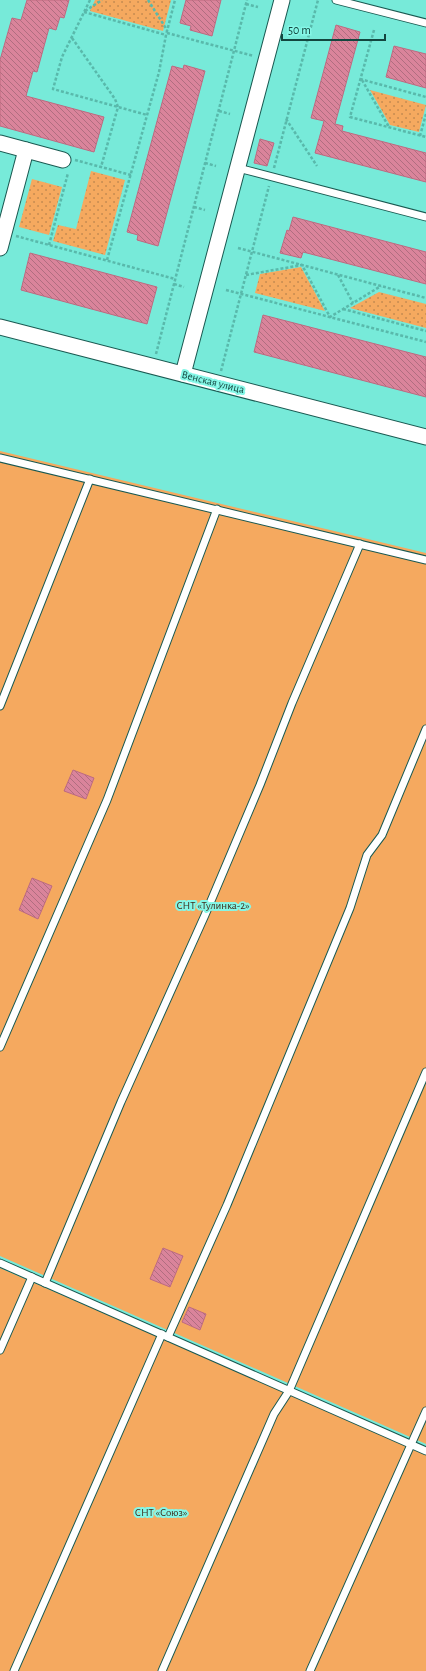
<svg xmlns="http://www.w3.org/2000/svg" width="426" height="1671" viewBox="0 0 426 1671" font-family="'Alegreya Sans',sans-serif">
  <defs>
    <pattern id="park-dots" width="8" height="8" patternUnits="userSpaceOnUse"><rect width="8" height="8" fill="#f5a95f"/><path d="M2 2h.1M6 6h.1" fill="none" stroke="#c58b50" stroke-width="1.8" stroke-linecap="round"/></pattern>
    <pattern id="building-back-hatch" width="6" height="6" patternUnits="userSpaceOnUse"><rect width="6" height="6" fill="#da849b"/><path d="M-1 5l2 2M0 0l6 6M5-1l2 2" fill="none" stroke="#b06e80"/></pattern>
  </defs>
  <rect width="100%" height="100%" fill="#77ead9"/>
  <!-- park -->
  <g fill="url(#park-dots)">
    <polygon points="95,0 171,0 163,31 90,11"/>
    <polygon points="370,90 426,105 419,132 390,125"/>
    <polygon points="91,171 125,180 105,255 53,241 58,225 76,229"/>
    <polygon points="32,179 62,187 49,235 19,227"/>
    <polygon points="301,267 325,311 255,293 260,274"/>
    <polygon points="379,292 426,304 426,328 350,308"/>
  </g>
  <!-- garden -->
  <g fill="#f5a95f">
    <polygon points="0,451 426,553 426,1444 0,1256"/>
    <polygon points="0,1268 426,1454 426,1671 0,1671"/>
  </g>
  <!-- building -->
  <g fill="url(#building-back-hatch)" stroke="#bd6a80">
    <polygon points="27,0 69,0 64,18 60,17 56,30 49,28 37,72 33,71 26,96 104,117 94,152 0,126 0,60 12,18 21,20"/>
    <polygon points="186,0 221,0 212,36 190,30 191,26 180,23"/>
    <polygon points="336,25 360,32 335,124 343,126 342,131 426,153 426,182 315,153 324,121 311,118"/>
    <polygon points="394,46 426,54 426,88 386,77"/>
    <polygon points="184,65 205,71 158,246 137,240 138,235 127,232 172,66 183,69"/>
    <polygon points="260,139 274,143 267,166 254,163"/>
    <polygon points="293,217 426,252 426,284 303,252 301,258 280,253 287,230 289,231"/>
    <polygon points="30,253 157,287 147,324 21,290"/>
    <polygon points="263,315 426,357 426,397 254,352"/>
    <polygon points="73,770 94,778 86,799 64,791"/>
    <polygon points="32,878 52,886 38,919 19,910"/>
    <polygon points="163,1248 183,1256 170,1287 150,1279"/>
    <polygon points="189,1307 206,1314 200,1330 182,1322"/>
  </g>
  <g fill="none" stroke-linecap="round" stroke-linejoin="round">
    <defs>
      <g id="service">
        <polyline points="336,0 426,23"/>
        <polyline points="238,168 426,217"/>
        <polyline points="0,458 426,560"/>
        <polyline points="0,706 90,479"/>
        <polyline points="0,1047 107,800 217,509"/>
        <polyline points="0,1263 426,1451"/>
        <polyline points="45,1283 121,1102 205,915 260,785 292,703 360,544"/>
        <polyline points="168,1337 227,1205 350,908 367,855 382,835 426,729"/>
        <polyline points="0,1350 32,1277"/>
        <polyline points="14,1671 162,1334"/>
        <polyline points="162,1671 274,1414 289,1391 426,1072"/>
        <polyline points="310,1671 426,1411"/>
      </g>
      <g id="minor">
        <polyline points="0,143 63,160"/>
        <polyline points="0,248 26,150"/>
        <polyline points="0,327 426,437"/>
        <polyline points="183,374 282,0"/>
      </g>
    </defs>
    <!-- service casing -->
    <use href="#service" stroke="#1a5951" stroke-width="9"/>
    <!-- minor casing -->
    <use href="#minor" stroke="#1a5951" stroke-width="17"/>
    <!-- path -->
    <g stroke="#59b9ab" stroke-width="2.5" stroke-dasharray="3 2" stroke-linecap="butt">
      <polyline points="90,0 62,57 53,89 147,115"/>
      <polyline points="148,0 167,30"/>
      <polyline points="246,4 258,7"/>
      <polyline points="85,11 102,0"/>
      <polyline points="84,12 166,35"/>
      <polyline points="374,30 350,117 426,137"/>
      <polyline points="167,33 254,56"/>
      <polyline points="72,38 115,99 118,107 101,167"/>
      <polyline points="360,79 426,97"/>
      <polyline points="362,80 389,127"/>
      <polyline points="219,111 230,114"/>
      <polyline points="286,119 317,166"/>
      <polyline points="420,136 426,114"/>
      <polyline points="75,160 131,175"/>
      <polyline points="205,163 216,166"/>
      <polyline points="274,168 318,0"/>
      <polyline points="194,207 205,210"/>
      <polyline points="16,236 175,279"/>
      <polyline points="49,245 68,173"/>
      <polyline points="238,248 426,298"/>
      <polyline points="107,260 159,72 166,35 175,0"/>
      <polyline points="246,275 302,265 330,317 381,286"/>
      <polyline points="338,275 353,303"/>
      <polyline points="174,284 184,287"/>
      <polyline points="226,290 426,342"/>
      <polyline points="343,309 426,331"/>
      <polyline points="156,354 247,0"/>
      <polyline points="221,371 269,186"/>
    </g>
    <!-- service -->
    <use href="#service" stroke="#fff" stroke-width="7"/>
    <!-- minor -->
    <use href="#minor" stroke="#fff" stroke-width="15"/>
  </g>
  <g text-anchor="middle" dominant-baseline="central" stroke-width="4" stroke-linejoin="round" paint-order="stroke">
    <!-- street labels -->
    <g font-size="11" fill="#13463f" stroke="#85f7e7">
      <text transform="translate(213 382) rotate(14)">Венская улица</text>
    </g>
    <!-- park labels -->
    <g font-size="11" fill="#3f2c1b" stroke="#85f7e7">
      <text x="213" y="905">СНТ «Тулинка-2»</text>
      <text x="161" y="1512">СНТ «Союз»</text>
    </g>
  </g>
  <!-- scale -->
  <path d="M282 34v6h103v-6" fill="none" stroke="#13463f" stroke-width="2"/>
  <text x="288" y="34" font-size="12" fill="#13463f" stroke="#85f7e7" stroke-width="3" paint-order="stroke">50 m</text>
</svg>
